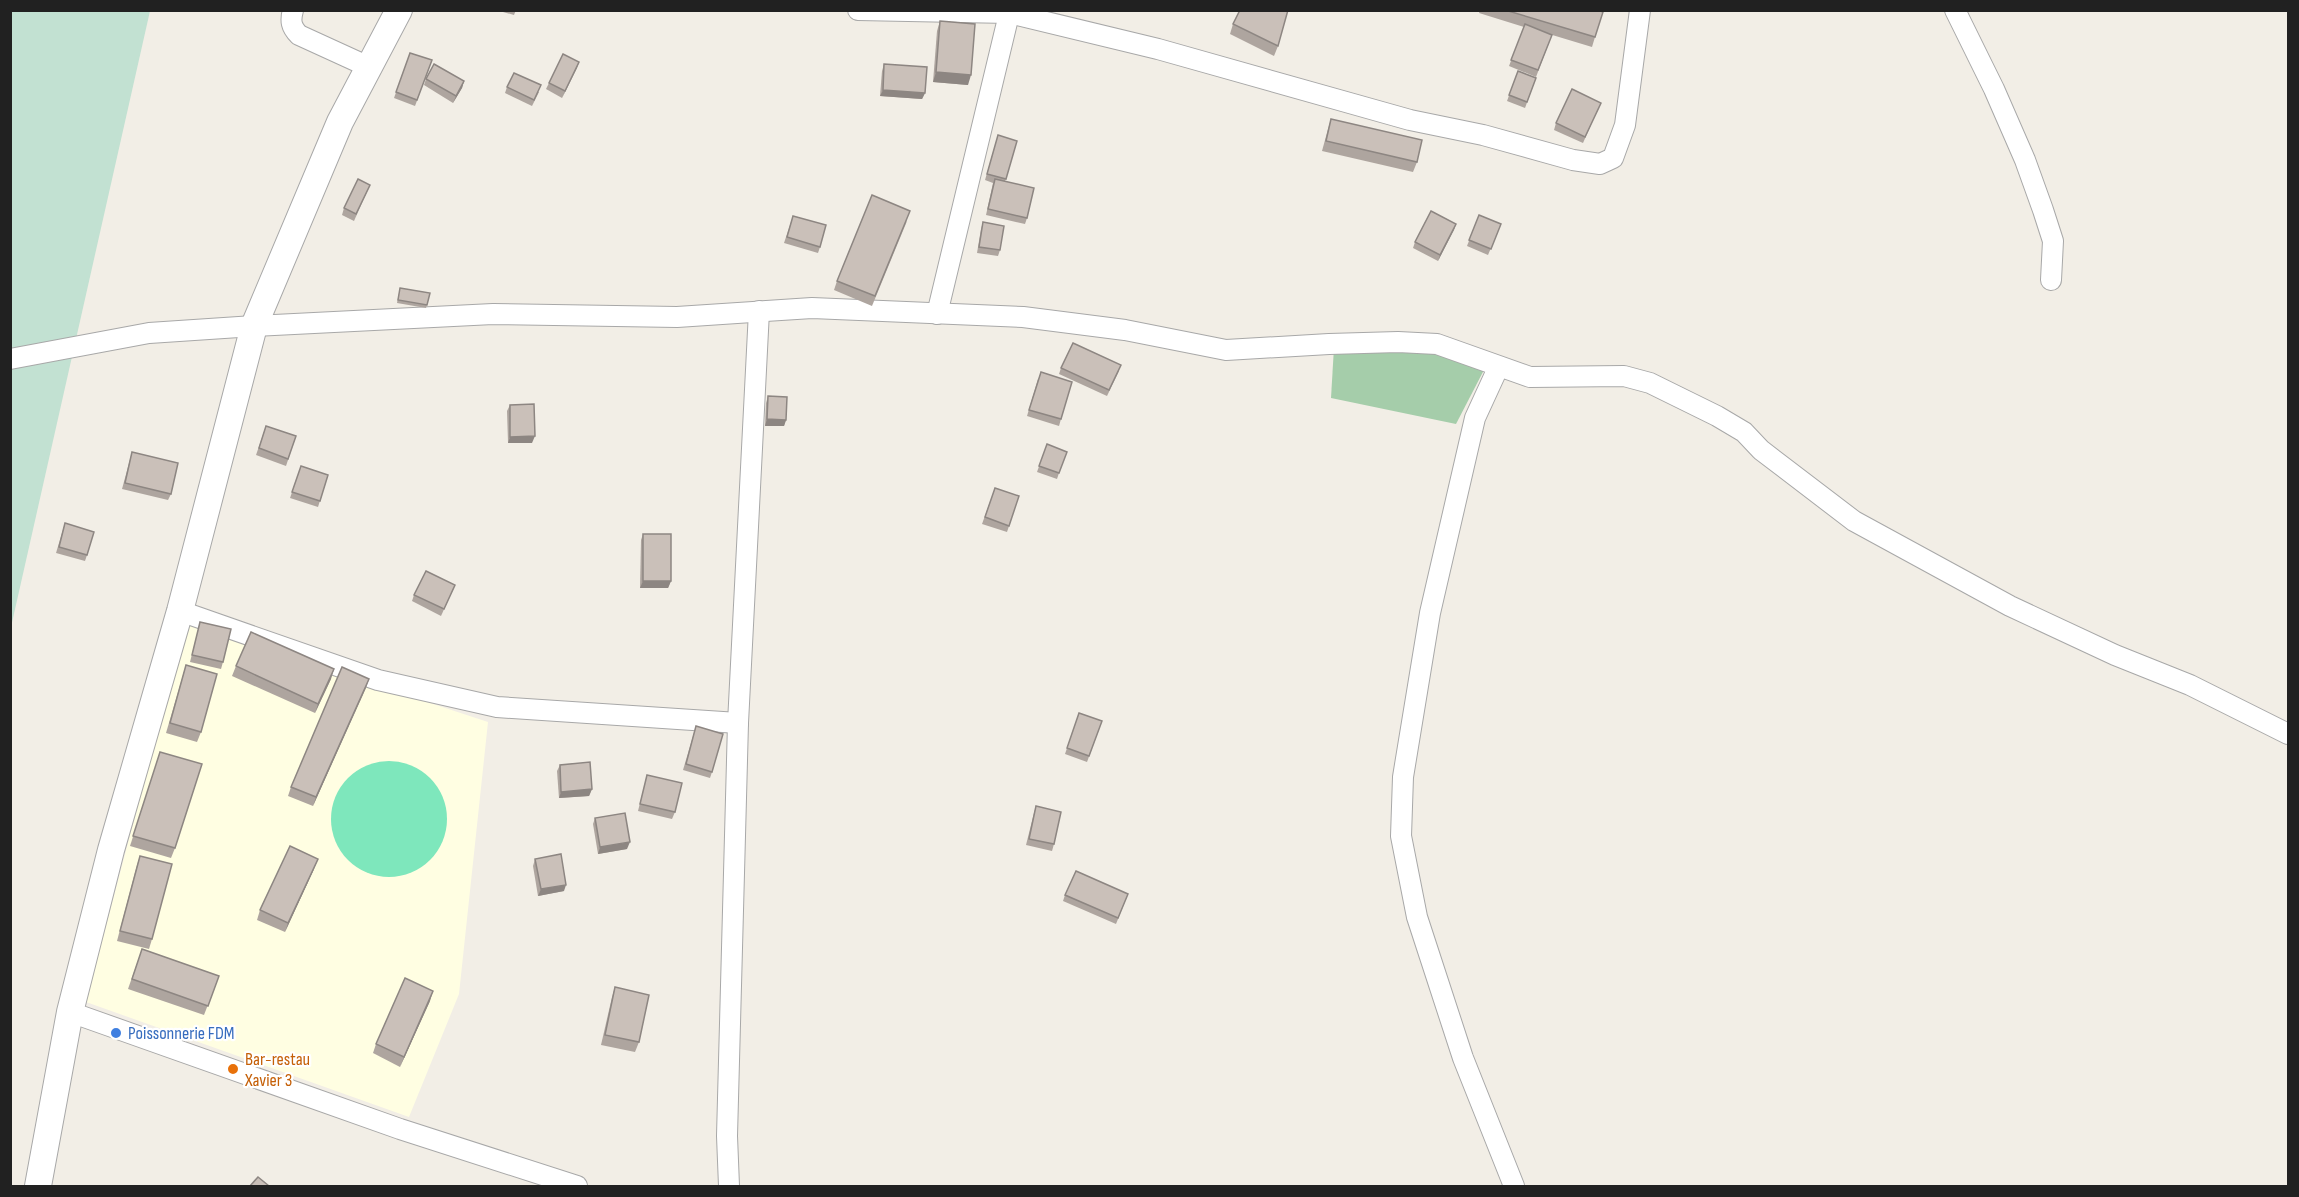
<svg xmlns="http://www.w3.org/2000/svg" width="2299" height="1197" viewBox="0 0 2299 1197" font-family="'Sofia Sans Condensed',sans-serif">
  <rect width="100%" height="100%" fill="#f2eee6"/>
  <!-- education -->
  <polygon fill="#fffee2" points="186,623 488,722 459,994 409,1117 86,1002"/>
  <!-- wetland -->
  <polygon fill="#c2e1d2" points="11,11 150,11 11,627"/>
  <!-- cemetery -->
  <polygon fill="#a5cdaa" points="1334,347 1431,349 1485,368 1456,424 1331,398"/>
  <!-- pitch -->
  <circle fill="#7ee7bc" cx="389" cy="819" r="58"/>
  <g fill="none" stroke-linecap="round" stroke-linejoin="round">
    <defs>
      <g id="minor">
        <path d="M293 10C290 21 291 27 299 35L369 67"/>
        <polyline points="858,10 1009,13 1158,49 1410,120 1483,135 1573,160 1600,164 1613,158 1625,125 1640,10"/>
        <polyline points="1955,10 1994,89 2025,160 2043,210 2053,241 2051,280"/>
        <polyline points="937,314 1010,10"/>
        <polyline points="10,359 149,333 254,326 493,314 677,317 812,308 1023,317 1125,330 1226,350 1329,344 1398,342 1437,344 1530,377 1624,376 1650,383 1717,416 1744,432 1761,450 1854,521 2010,606 2115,655 2190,685 2288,734"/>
        <polyline points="1498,368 1475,418 1430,613 1403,777 1401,836 1417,917 1463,1058 1514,1186"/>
        <polyline points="180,611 378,680 497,707 738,723"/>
        <polyline points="70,1012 400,1129 577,1186"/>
        <polyline points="729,1186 727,1136 738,723 759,311"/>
      </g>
      <polyline id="tertiary" points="38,1186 70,1012 111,850 180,611 254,326 340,122 399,10"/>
    </defs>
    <!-- minor casing -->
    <use href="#minor" stroke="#a8a8a8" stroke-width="22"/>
    <!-- tertiary casing -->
    <use href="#tertiary" stroke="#a8a8a8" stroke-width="28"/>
    <!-- minor -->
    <use href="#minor" stroke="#fff" stroke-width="20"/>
    <!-- tertiary -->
    <use href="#tertiary" stroke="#fff" stroke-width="26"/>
  </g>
  <!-- wall -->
  <g fill="#aea59f">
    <polygon points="496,10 516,10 514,15"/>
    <polygon points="1480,10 1598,10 1595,37 1592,47 1549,34 1552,35 1536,77 1509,66 1524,27 1479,13"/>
    <polygon points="940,21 968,85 933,82 937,31"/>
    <polygon points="1233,24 1278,46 1274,56 1230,34"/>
    <polygon points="410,53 432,60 415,106 394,98"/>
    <polygon points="579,62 562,98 546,89 549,83"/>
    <polygon points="884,64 925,93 922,99 880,96 882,71"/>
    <polygon points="1518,71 1536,78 1525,108 1507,101"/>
    <polygon points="426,79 464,81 462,88 453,103 424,85"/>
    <polygon points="507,87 539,92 532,106 505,93"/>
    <polygon points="1598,109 1583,143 1554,130 1556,123"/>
    <polygon points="1331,119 1417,162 1413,172 1322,151 1328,129"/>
    <polygon points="998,135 1006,179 1005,181 1027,218 1025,224 986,215 993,183 985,180"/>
    <polygon points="370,185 354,221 342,215 344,208"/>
    <polygon points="1479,215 1501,224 1488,255 1467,246"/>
    <polygon points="793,216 820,247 818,253 784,243"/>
    <polygon points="907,221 872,306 834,290 837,281"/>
    <polygon points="983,222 1000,250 998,256 977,253 981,229"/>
    <polygon points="1456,224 1438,261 1413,248 1415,242"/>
    <polygon points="400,288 427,305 426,308 397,303"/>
    <polygon points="1061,368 1119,371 1107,396 1059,374"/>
    <polygon points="1038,379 1061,419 1059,426 1027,416"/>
    <polygon points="768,396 786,420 784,426 765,426 766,403"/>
    <polygon points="510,405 532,443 508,443 507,411"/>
    <polygon points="266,426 296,436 286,466 256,455"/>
    <polygon points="1047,444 1059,473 1057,479 1037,472"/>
    <polygon points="132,452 171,494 168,500 122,489"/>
    <polygon points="301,466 328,475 318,507 290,498"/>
    <polygon points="995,488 1009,526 1007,532 982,524"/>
    <polygon points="65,523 87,555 85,561 56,553"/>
    <polygon points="643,534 671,581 668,588 640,588 641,540"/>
    <polygon points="455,585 441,616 412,601 414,595"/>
    <polygon points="200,622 223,662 221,669 190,662"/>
    <polygon points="186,665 201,732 197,742 166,733"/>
    <polygon points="236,666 331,679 315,713 232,676"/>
    <polygon points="369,679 313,806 288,796 291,787"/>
    <polygon points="1079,713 1102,721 1087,762 1065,754"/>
    <polygon points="696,726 712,772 710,778 683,770"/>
    <polygon points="157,762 175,848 171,858 130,846"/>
    <polygon points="560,765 592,789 589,796 559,798 557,771"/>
    <polygon points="647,775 675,812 672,819 638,811"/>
    <polygon points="1036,806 1054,844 1052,851 1026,845 1034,813"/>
    <polygon points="595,818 627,849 598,854 593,824"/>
    <polygon points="140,856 152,939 149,949 117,941 137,865"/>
    <polygon points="535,859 564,891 538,896 533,866"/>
    <polygon points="314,869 285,932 257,920 260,910"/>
    <polygon points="1128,894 1116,924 1063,901 1065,895"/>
    <polygon points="142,949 219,976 204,1015 128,989"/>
    <polygon points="615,987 639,1042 635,1052 601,1045 612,997"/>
    <polygon points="430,1001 400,1067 373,1053 376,1044"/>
  </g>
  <!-- shaded-wall -->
  <g fill="#8d8682">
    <polygon points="579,62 577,68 562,98 565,91"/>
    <polygon points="936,72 971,75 968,85 933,82"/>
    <polygon points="464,81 462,88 453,103 456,96"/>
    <polygon points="883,90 925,93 922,99 880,96"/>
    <polygon points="1456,224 1454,230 1438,261 1440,255"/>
    <polygon points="767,419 786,420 784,426 765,426"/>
    <polygon points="535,436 532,443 508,443 510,437"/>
    <polygon points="643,581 671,581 668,588 640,588"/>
    <polygon points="334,669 331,679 315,713 318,704"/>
    <polygon points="369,679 366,688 313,806 316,797"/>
    <polygon points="592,789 589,796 559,798 561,792"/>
    <polygon points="630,842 627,849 598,854 600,847"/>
    <polygon points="318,859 314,869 285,932 288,923"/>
    <polygon points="566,885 564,891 538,896 541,889"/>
    <polygon points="433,991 430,1001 400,1067 404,1057"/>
  </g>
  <!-- building -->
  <g fill="#cac0b9" stroke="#8d8682" stroke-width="1.5">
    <polygon points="1240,10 1288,10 1278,46 1233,24"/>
    <polygon points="1505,10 1598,10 1603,12 1595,37"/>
    <polygon points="940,21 975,24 971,75 936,72"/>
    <polygon points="1525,24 1552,35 1538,70 1511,60"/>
    <polygon points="410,53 432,60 417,100 396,92"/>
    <polygon points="563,54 579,62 565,91 549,83"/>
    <polygon points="434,64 464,81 456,96 426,79"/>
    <polygon points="884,64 927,67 925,93 883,90"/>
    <polygon points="1518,71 1536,78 1527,102 1509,95"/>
    <polygon points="514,73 541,85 534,100 507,87"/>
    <polygon points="1572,89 1601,103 1585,137 1556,123"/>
    <polygon points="1331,119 1422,140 1417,162 1326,141"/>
    <polygon points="998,135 1017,141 1006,179 987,174"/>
    <polygon points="358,179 370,185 356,214 344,208"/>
    <polygon points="995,179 1034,188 1027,218 988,209"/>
    <polygon points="872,195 910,211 875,296 837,281"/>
    <polygon points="1431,211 1456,224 1440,255 1415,242"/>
    <polygon points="1479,215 1501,224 1491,249 1469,240"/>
    <polygon points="793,216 826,225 820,247 787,237"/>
    <polygon points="983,222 1004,226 1000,250 979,247"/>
    <polygon points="400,288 430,293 427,305 398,300"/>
    <polygon points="1073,343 1121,365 1109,390 1061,368"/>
    <polygon points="1041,372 1072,382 1061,419 1029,410"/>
    <polygon points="768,396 787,397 786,420 767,419"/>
    <polygon points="534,404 535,436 510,437 510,405"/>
    <polygon points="266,426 296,436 288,459 259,448"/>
    <polygon points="1047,444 1067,452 1059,473 1039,466"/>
    <polygon points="132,452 178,463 171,494 125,483"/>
    <polygon points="301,466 328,475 320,501 292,492"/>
    <polygon points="995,488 1019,496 1009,526 985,517"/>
    <polygon points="65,523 94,532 87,555 59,547"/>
    <rect x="643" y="534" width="28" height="47"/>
    <polygon points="426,571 455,585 444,609 414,595"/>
    <polygon points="200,622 231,629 223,662 192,655"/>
    <polygon points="251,632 334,669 318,704 236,666"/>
    <polygon points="186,665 217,674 201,732 170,723"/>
    <polygon points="342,667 369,679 316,797 291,787"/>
    <polygon points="1079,713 1102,721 1089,756 1067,748"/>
    <polygon points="696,726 723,734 712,772 686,764"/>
    <polygon points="160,752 202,764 175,848 133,836"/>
    <polygon points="590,762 592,789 561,792 560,765"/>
    <polygon points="647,775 682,783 675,812 640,804"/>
    <polygon points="1036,806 1061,812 1054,844 1029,839"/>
    <polygon points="625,813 630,842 600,847 595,818"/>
    <polygon points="290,846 318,859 288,923 260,910"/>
    <polygon points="561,854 566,885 541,889 535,859"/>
    <polygon points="140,856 172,864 152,939 120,931"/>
    <polygon points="1076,871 1128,894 1118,918 1065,895"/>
    <polygon points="142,949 219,976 208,1006 132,979"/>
    <polygon points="405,978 433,991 404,1057 376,1044"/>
    <polygon points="615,987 649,995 639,1042 605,1035"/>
    <polygon points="258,1177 269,1186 250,1186"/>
  </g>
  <!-- markers -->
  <circle fill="#3f7fe0" stroke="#fff" stroke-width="2" cx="116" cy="1033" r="6"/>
  <circle fill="#e8710a" stroke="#fff" stroke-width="2" cx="233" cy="1069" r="6"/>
  <g text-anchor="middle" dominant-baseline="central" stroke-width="4.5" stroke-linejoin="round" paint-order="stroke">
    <!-- shop labels -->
    <g font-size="18" fill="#366cbe" stroke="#fff" text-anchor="start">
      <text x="128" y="1033">Poissonnerie FDM</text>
    </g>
    <!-- food labels -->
    <g font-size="18" fill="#c56008" stroke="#fff" text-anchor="start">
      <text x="245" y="1059">Bar-restau<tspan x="245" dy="21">Xavier 3</tspan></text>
    </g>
  </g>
  <!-- border -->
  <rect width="2299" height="1197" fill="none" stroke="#212121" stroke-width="24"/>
</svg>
